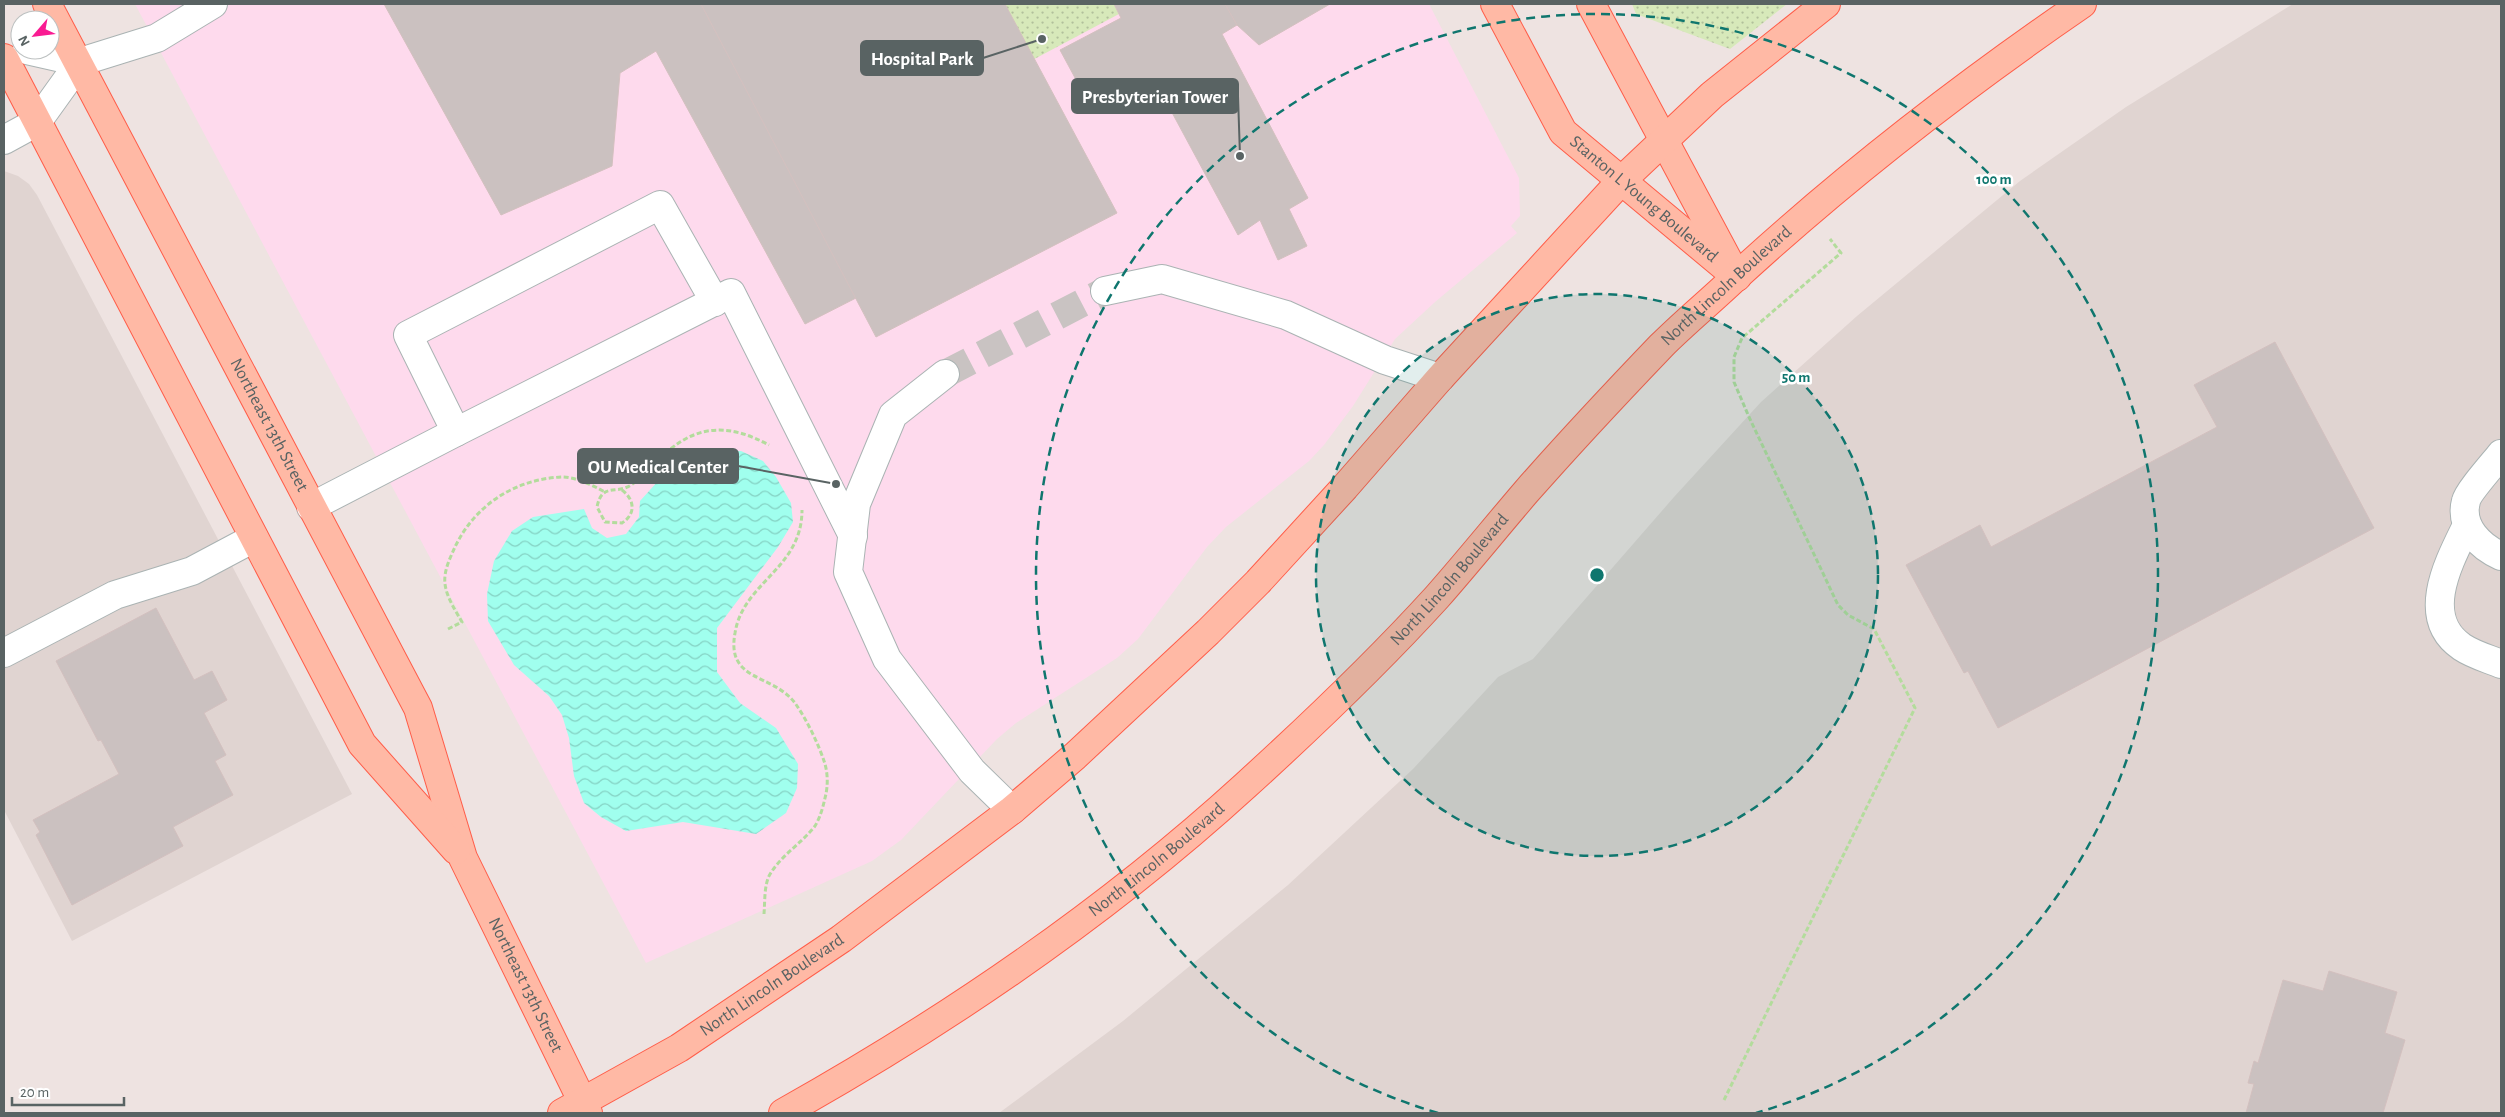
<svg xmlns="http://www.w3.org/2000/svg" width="2505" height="1117" viewBox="0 0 2505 1117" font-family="'Alegreya Sans',sans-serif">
  <defs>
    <pattern id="grass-dots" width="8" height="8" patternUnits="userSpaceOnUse" patternTransform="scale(1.25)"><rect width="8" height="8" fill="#d7e9ba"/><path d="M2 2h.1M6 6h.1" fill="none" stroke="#b1c09b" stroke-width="1.8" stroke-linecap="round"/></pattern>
    <pattern id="water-waves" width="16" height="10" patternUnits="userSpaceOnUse" patternTransform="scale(1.25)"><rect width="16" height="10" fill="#a0ffee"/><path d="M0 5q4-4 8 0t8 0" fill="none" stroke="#85d2c4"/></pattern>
  </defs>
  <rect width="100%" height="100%" fill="#eee3e1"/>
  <!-- education -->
  <g fill="#e0d4d1">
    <polygon points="2293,4 2501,4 2501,1113 999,1113 1123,1021 1288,885 1413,769 1498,677 1533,659 1674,497 1761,402 1857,316 2020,181 2126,107"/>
    <polygon points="4,171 18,176 29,184 37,195 352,794 72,941 4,810"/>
  </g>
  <!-- medical -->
  <polygon fill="#fedaed" points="135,4 1429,4 1519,178 1520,216 1511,226 1517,233 1435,302 1395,339 1353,406 1324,445 1309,461 1226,527 1207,547 1138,639 1117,658 1016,723 997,739 901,840 872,861 646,963"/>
  <!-- grass -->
  <g fill="url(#grass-dots)">
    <polygon points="994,4 1114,4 1119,14 1025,64"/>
    <polygon points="1632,4 1787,4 1730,49 1636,14"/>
  </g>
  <!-- water -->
  <polygon fill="url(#water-waves)" points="741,451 763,461 776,477 791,503 793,522 778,547 717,628 717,672 740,703 776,728 798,764 797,788 786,813 756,834 683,822 626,831 601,817 584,803 574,776 569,738 562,715 549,696 514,665 488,621 487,594 494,561 512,531 533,517 584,509 592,528 607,538 626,534 639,517 640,501 668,470 711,453"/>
  <!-- building -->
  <g fill="#cbc1c0" stroke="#d3c0bf">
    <polygon points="384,4 701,4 856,298 805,324 656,51 620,73 612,166 501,215"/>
    <polygon points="701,4 1005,4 1117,213 876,337"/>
    <polygon points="1114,4 1225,4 1237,25 1222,34 1308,198 1289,209 1307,246 1278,260 1260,220 1238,235 1155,81 1094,113 1060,50 1121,18"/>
    <polygon points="1225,4 1330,4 1259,45 1237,25"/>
    <polygon points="2275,342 2374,528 1998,728 1968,671 1964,673 1906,565 1980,525 1991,547 2217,427 2194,385"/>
    <polygon points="156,608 194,680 212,671 227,700 204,713 226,755 215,761 233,795 173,827 183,846 72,905 36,835 40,832 33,820 119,774 101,740 98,741 56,661"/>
    <polygon points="2329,971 2397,992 2385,1033 2405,1040 2383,1113 2246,1113 2254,1084 2248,1083 2254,1061 2258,1063 2283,980 2323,991"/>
  </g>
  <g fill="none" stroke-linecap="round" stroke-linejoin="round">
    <!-- minor-tunnel -->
    <polyline stroke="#c9c3c2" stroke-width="28" stroke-dasharray="28 14" stroke-linecap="butt" points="945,374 1105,291"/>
    <defs>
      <g id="minor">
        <polyline points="27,50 80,62 157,38 213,4"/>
        <polyline points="4,140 37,122 80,62"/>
        <polyline points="1105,291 1162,279 1286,315 1385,360 1440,378"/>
        <polyline points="945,374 893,415 856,504 848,572 887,659 972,771 1012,810"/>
        <polyline points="456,432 408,335 660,205 715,302"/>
        <path d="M2501 454C2494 463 2468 492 2466 501 2459 527 2481 547 2501 556"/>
        <polyline points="311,507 456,432 731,293 853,536"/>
        <path d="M2467 525C2450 560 2418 617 2462 647 2474 655 2489 659 2501 664"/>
        <polyline points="4,653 115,595 192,571 254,538"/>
      </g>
      <g id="major">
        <path id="s1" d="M47 4 418 708 463 858 588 1113"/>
        <path id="s2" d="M1495 4 1563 132 1737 277"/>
        <polyline points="1591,4 1730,264"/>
        <polyline points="4,58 362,744 456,850"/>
        <path id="s3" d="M562 1113 679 1048 841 939 1012 810 1075 756 1208 632 1258 582 1345 487 1440 378 1621 181 1712 95 1826 4"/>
        <path id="s4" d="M783 1113C947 1021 1107 912 1246 785 1312 725 1377 663 1437 597 1467 563 1496 527 1526 492 1570 442 1615 394 1661 346 1685 322 1712 300 1737 276 1847 175 1958 89 2082 4"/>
      </g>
    </defs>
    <!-- minor casing -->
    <use href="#minor" stroke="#aab3b3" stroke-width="30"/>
    <!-- major casing -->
    <use href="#major" stroke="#ff5d49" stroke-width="30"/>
    <!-- path -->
    <g stroke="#b3dc9c" stroke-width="3" stroke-dasharray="5 2.5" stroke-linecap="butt">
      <path d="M622 490C635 500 636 514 622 523L605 522 597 507C602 482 616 495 631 485 645 476 654 463 667 452 700 423 732 425 769 445"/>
      <path d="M448 629 462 622C454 608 443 592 445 576 446 566 451 556 455 547 475 505 515 479 562 477 576 477 592 485 605 492"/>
      <path d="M764 914C765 902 764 887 769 876 780 856 801 844 815 826 820 818 823 807 825 798 828 787 828 775 825 764 819 745 807 720 795 703 772 673 726 682 735 633 743 582 802 569 802 510"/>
      <polyline points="1724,1100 1915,708 1874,629 1848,615 1838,605 1749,417 1734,382 1734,357 1742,338 1841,253 1830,239"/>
    </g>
    <!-- minor -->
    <use href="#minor" stroke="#fff" stroke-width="28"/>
    <!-- major -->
    <use href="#major" stroke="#ffb9a5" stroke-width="28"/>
  </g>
  <!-- distance rings -->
  <circle cx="1597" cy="575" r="281" fill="#0f766e" fill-opacity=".12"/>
  <g fill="none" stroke="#0f766e" stroke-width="2.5" stroke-dasharray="9 6">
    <circle cx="1597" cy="575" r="281"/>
    <path d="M1438 1113A561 561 0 1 1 1756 1113"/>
  </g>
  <g text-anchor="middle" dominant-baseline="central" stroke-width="5" stroke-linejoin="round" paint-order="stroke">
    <!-- street labels -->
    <g font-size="18" fill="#596363" stroke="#fff">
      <text stroke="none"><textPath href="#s2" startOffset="250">Stanton L Young Boulevard</textPath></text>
      <text stroke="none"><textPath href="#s4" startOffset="1262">North Lincoln Boulevard</textPath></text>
      <text stroke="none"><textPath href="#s1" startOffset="476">Northeast 13th Street</textPath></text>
      <text stroke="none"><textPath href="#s4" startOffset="858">North Lincoln Boulevard</textPath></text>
      <text stroke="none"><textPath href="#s4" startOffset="452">North Lincoln Boulevard</textPath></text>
      <text stroke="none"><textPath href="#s3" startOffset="246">North Lincoln Boulevard</textPath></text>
      <text stroke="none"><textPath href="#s1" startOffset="1094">Northeast 13th Street</textPath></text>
    </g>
  </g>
  <circle cx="1597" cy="575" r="8" fill="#0f766e" stroke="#fff" stroke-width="2.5"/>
  <g font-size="15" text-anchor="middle" font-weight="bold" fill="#0f766e" stroke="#fff" stroke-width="5" stroke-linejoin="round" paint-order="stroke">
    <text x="1994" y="184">100 m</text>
    <text x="1796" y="382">50 m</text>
  </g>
  <!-- callouts -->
  <path fill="none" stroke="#596363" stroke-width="2" d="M1042 39L983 58M1240 156L1238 96M836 484L738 466"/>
  <g fill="#596363" stroke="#fff" stroke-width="2">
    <circle cx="1042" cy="39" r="5"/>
    <circle cx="1240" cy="156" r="5"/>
    <circle cx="836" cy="484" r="5"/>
  </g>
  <g fill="#596363" stroke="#596363" stroke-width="2">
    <rect x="861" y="41" width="122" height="34" rx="5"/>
    <rect x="1072" y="79" width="166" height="34" rx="5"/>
    <rect x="578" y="449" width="160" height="34" rx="5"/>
  </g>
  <g font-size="19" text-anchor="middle" font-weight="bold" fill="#fff">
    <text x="922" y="65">Hospital Park</text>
    <text x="1155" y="103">Presbyterian Tower</text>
    <text x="658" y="473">OU Medical Center</text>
  </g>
  <!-- border -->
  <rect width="2505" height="1117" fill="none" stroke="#596363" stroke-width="10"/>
  <!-- north arrow -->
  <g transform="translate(35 35) rotate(242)"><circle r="24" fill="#ffffff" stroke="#bdc1c1"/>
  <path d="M0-4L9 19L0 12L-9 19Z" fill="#f91b92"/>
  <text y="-8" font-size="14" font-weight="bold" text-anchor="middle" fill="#596363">N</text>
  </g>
  <!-- scale -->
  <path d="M12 1097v8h112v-8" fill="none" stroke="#596363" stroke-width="2.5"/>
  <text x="20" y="1097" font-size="15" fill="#596363" stroke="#ffffff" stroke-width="4" paint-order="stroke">20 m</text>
</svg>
